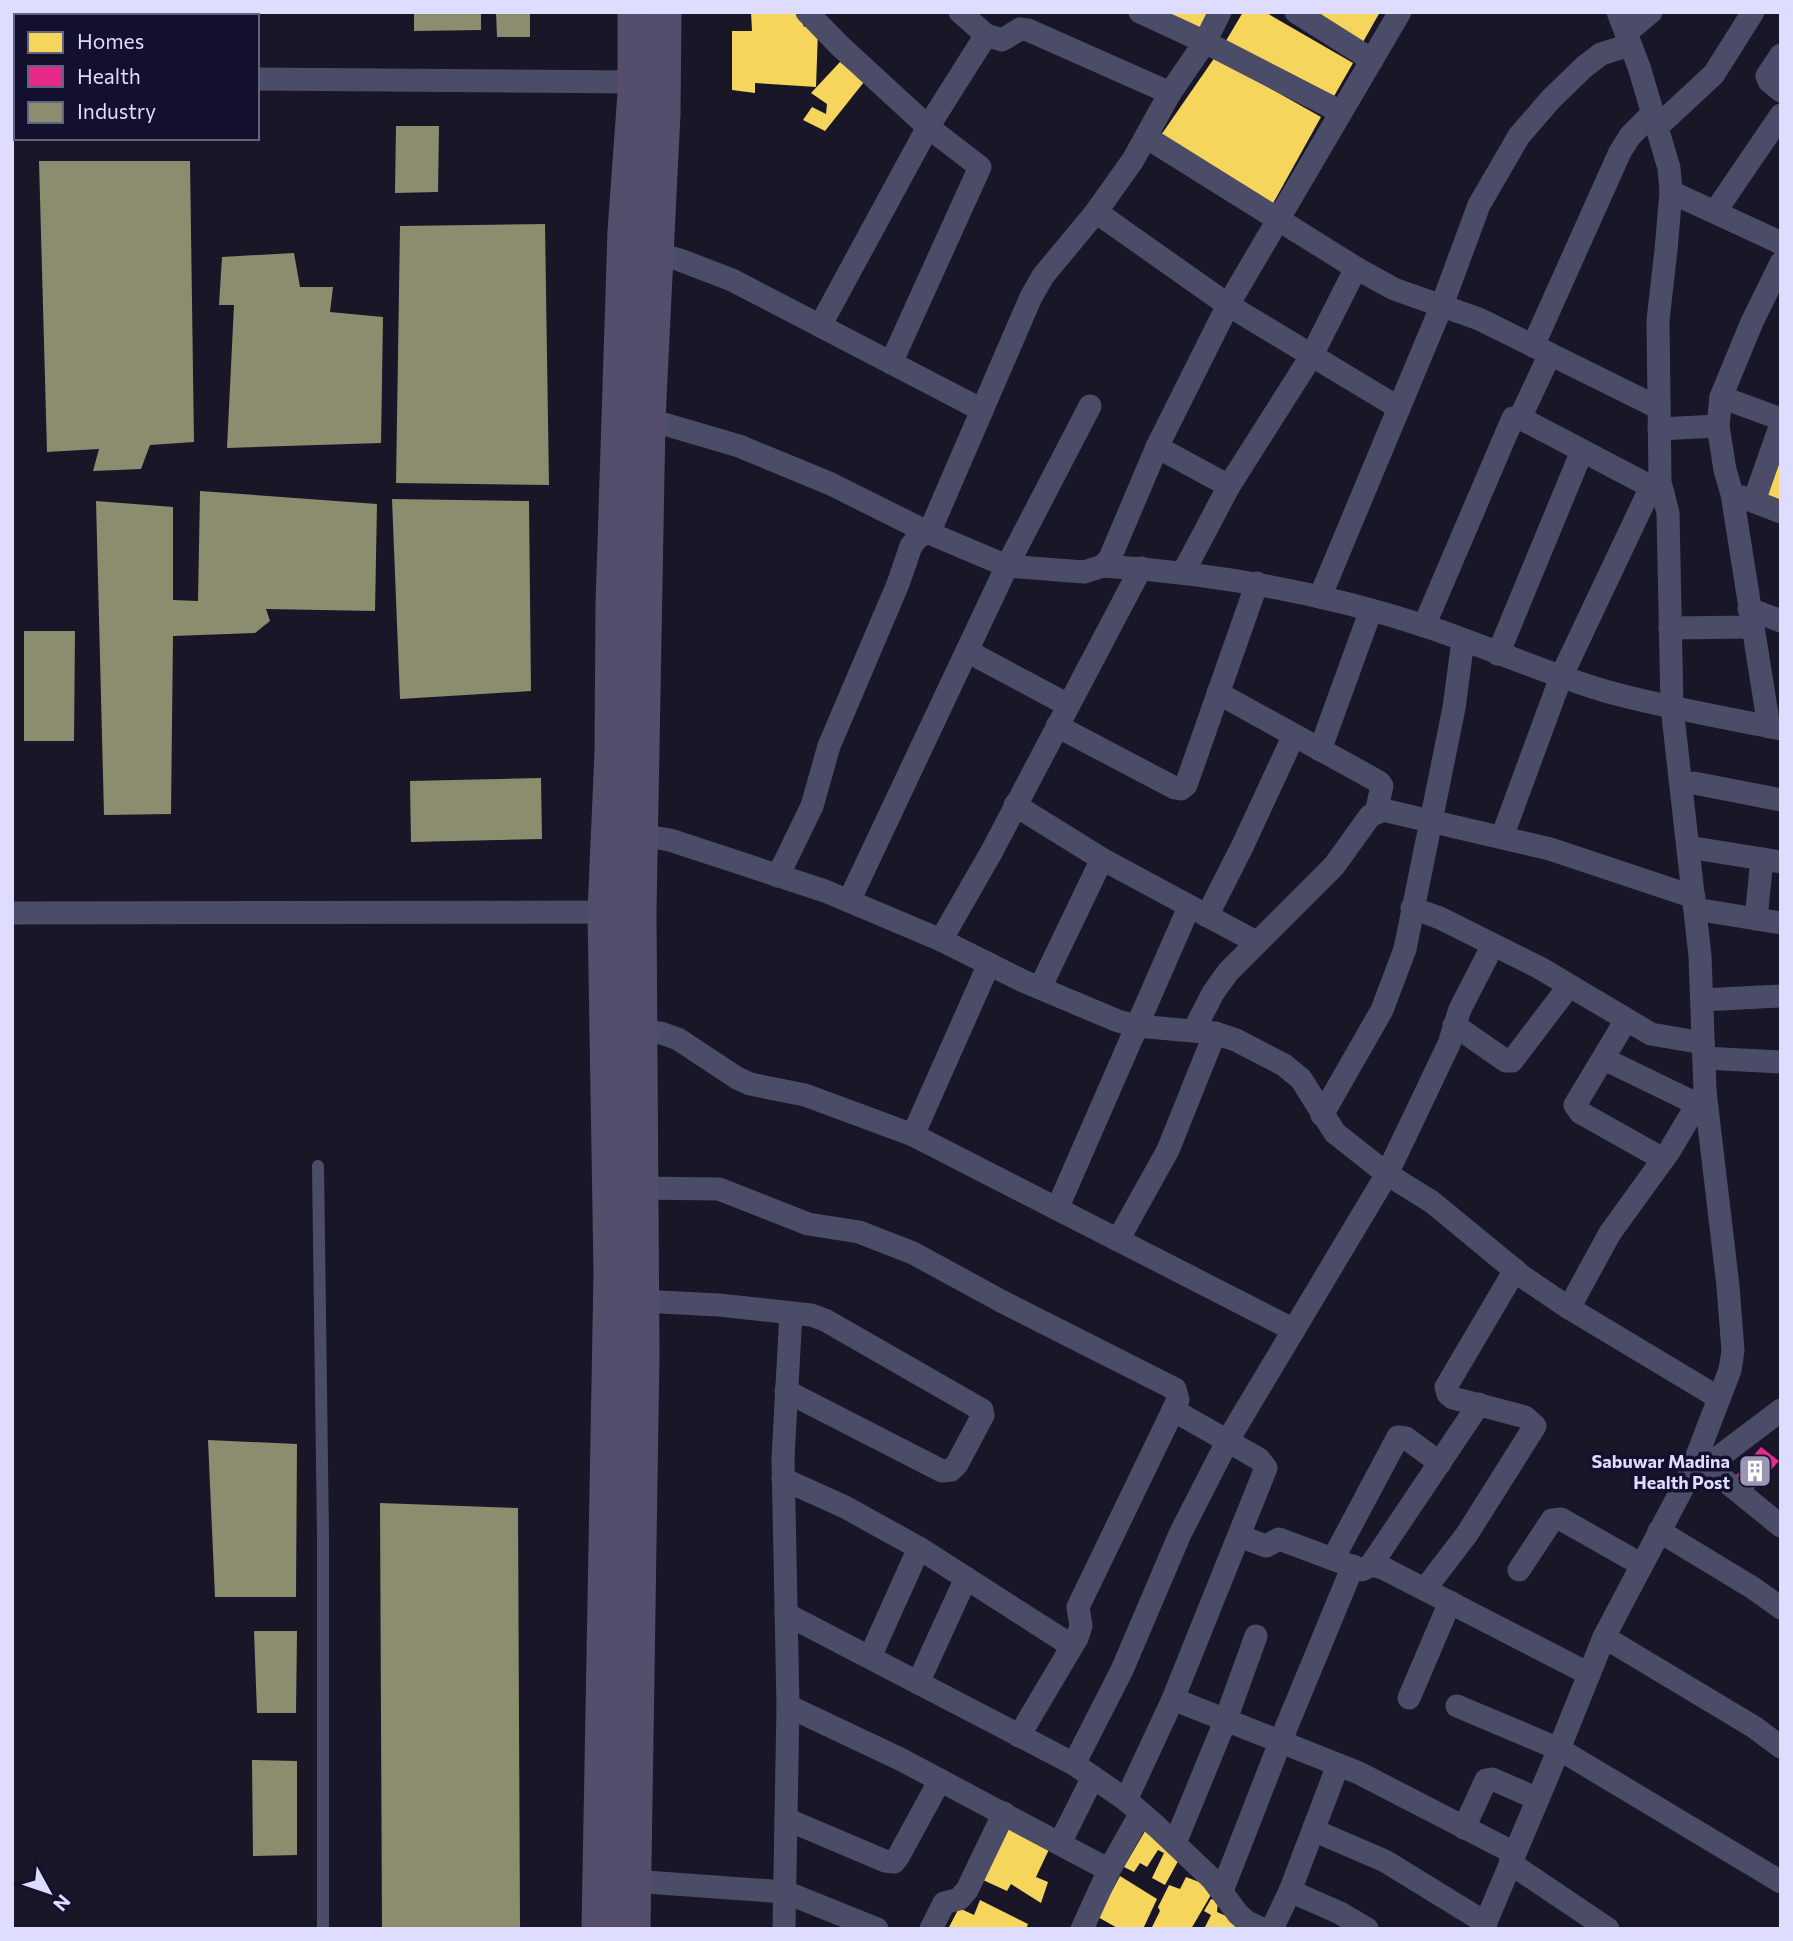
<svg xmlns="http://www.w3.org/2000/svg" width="1793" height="1941" viewBox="0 0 1793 1941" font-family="Commissioner,sans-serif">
  <rect width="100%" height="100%" fill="#181627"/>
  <!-- homes -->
  <g fill="#f6d55c">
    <polygon points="751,12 795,12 807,15 803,26 818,31 816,87 755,83 755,93 732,90 732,31 752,31"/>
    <polygon points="1155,12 1213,12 1203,34"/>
    <polygon points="1243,12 1265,12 1353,63 1329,105 1224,44"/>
    <polygon points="1310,12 1380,12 1363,42"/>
    <polygon points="1215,57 1321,117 1271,207 1161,135"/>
    <polygon points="840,62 864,82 825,131 803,120 812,107 826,114 827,104 811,93"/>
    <polygon points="1781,459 1781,503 1766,497"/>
    <polygon points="1008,1825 1052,1843 1036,1877 1048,1882 1041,1903 1011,1884 1007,1891 983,1880"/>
    <polygon points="1148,1826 1182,1854 1165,1885 1152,1878 1164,1853 1158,1850 1147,1867 1140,1863 1134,1872 1124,1867"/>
    <polygon points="1120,1876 1157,1899 1143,1929 1119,1929 1098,1917"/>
    <polygon points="1186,1877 1215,1888 1191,1929 1151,1929 1160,1911 1158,1907 1169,1885 1180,1889"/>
    <polygon points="1211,1899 1218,1901 1217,1912 1240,1922 1237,1929 1204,1929 1211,1915 1204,1911"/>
    <polygon points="980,1900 1028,1924 1026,1929 948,1929 959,1908 974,1915"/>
  </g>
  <!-- health -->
  <polygon fill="#e7298a" points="1761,1447 1779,1461 1748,1495 1731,1481"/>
  <!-- industry -->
  <g fill="#8c8c6e">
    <polygon points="12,12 154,12 154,16 16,16 16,20 12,20"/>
    <polygon points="414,12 481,12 481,30 414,31"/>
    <polygon points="496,12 530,12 530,37 497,37"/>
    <polygon points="396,126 439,126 438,192 395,193"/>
    <polygon points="39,161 190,161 194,442 150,445 141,469 93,471 99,449 47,452"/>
    <polygon points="545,224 549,485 396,483 400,226"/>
    <polygon points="294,253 300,287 333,287 330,312 383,317 381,443 227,448 234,305 219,305 222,257"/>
    <polygon points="200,491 377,504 375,611 266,609 270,621 255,633 173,636 171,814 104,815 96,501 173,507 173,600 198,601"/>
    <polygon points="392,499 529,501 531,691 400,699"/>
    <polygon points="24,631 75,631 74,741 24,741"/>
    <polygon points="541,778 542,839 411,842 410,781"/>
    <polygon points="208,1440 297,1444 296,1597 215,1597"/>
    <polygon points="380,1503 518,1508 520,1929 382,1929"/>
    <polygon points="254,1631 297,1631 296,1713 257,1713"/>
    <polygon points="252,1760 297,1761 297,1855 253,1856"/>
  </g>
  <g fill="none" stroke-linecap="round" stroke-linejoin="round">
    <!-- lane -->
    <polyline stroke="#4b4c68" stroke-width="12" points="318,1166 323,1538 323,1929"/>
    <!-- street -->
    <g stroke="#4b4c68" stroke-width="23">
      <polyline points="807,12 840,46 928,127 980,167 891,363"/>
      <polyline points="960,12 986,35 1002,40 1020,29 1028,30 1170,93"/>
      <polyline points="1140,12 1205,42 1341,112"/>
      <polyline points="1296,12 1372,60"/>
      <polyline points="1626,33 1651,12"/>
      <polyline points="1781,55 1767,76 1769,81 1781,91"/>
      <polyline points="12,73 16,73"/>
      <polyline points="257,79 636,82"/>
      <polyline points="1657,127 1714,74 1753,12"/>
      <polyline points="1146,137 1356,268 1394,289 1479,319 1659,408"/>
      <polyline points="1671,192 1781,243"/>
      <polyline points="1096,212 1228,305 1399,408"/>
      <polyline points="1715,212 1781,115"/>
      <polyline points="654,253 680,260 732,280 982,410"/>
      <polyline points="820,326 928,127 986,35"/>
      <polyline points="1533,346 1620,152 1630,136 1653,113"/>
      <polyline points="1721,397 1781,419"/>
      <polyline points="1520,418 1663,493"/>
      <polyline points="647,419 739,446 831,484 929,533 1007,566 1084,572 1103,566 1110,558 1157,447 1228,305 1400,12"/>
      <polyline points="1659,429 1718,426"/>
      <polyline points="1157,447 1229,486"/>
      <polyline points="1742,497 1781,512"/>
      <polyline points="1754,501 1781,424"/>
      <path d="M1103 566C1212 573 1321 592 1425 626 1486 646 1543 673 1605 691 1662 707 1722 717 1781 729"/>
      <polyline points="1183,573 1229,486 1312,355 1356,268"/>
      <polyline points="1320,597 1442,305 1479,205 1519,136 1551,99 1584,67 1601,54 1630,45"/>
      <polyline points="1749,609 1781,621"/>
      <polyline points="1424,626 1513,418 1520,418 1550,354"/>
      <polyline points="1670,628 1753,627"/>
      <polyline points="967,651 1068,705"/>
      <polyline points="1498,654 1582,451"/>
      <polyline points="1218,693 1379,782 1382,786 1376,813"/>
      <polyline points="1057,726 1175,788 1181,789 1186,785 1257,583"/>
      <polyline points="1769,727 1732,494 1725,470 1718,426 1721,397 1752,322 1781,263"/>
      <polyline points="1320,750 1371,610"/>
      <polyline points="1694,783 1781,800"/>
      <polyline points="1015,805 1102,859 1256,942"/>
      <polyline points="640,835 670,840 825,891 941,940 1023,981 1118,1021 1137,1026 1215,1033 1236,1040 1284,1065 1301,1079 1335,1133 1387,1174 1432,1202 1523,1277 1569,1308 1719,1398"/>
      <polyline points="1502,837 1561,677 1651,487"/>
      <polyline points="1688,847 1781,862"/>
      <polyline points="778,876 812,806 829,746 898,584 911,546 919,536 929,533 1031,297 1043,276 1096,212 1133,160 1170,93 1205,42 1220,12"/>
      <polyline points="849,901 1007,566 1090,406"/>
      <polyline points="1412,908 1440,918 1540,968 1651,1034 1703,1043"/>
      <polyline points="1695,909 1781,923"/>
      <polyline points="12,913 617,912"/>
      <polyline points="1207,916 1242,847 1294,735"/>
      <polyline points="1756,919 1762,859"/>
      <polyline points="941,940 992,851 1141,568"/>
      <polyline points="1040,988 1102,859"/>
      <polyline points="1702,1000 1781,996"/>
      <polyline points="1626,1020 1575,1105 1581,1113 1663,1159"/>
      <polyline points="1454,1025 1506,1061 1512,1061 1569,986"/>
      <polyline points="1194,1030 1213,993 1228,972 1334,866 1370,816 1383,810 1550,849 1694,897"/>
      <polyline points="639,1032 661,1033 678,1039 737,1078 750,1084 805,1095 913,1135 1294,1330"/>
      <polyline points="1704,1058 1781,1062"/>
      <polyline points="1604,1059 1697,1104"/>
      <polyline points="1322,1115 1382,1010 1405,949 1454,708 1463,640"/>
      <polyline points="913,1135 989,964"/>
      <polyline points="640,1188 719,1189 808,1224 859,1232 913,1253 1001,1301 1175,1389 1178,1400 1078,1607 1081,1626 1077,1638 1019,1736"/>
      <polyline points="1057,1209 1189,907"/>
      <polyline points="1118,1240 1168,1150 1215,1033"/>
      <polyline points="640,1301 719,1305 811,1315 825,1320 982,1410 983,1415 957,1464 951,1470 942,1471 786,1391"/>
      <polyline points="1569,1308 1610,1233 1670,1150 1705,1091"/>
      <polyline points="1707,1466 1781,1526"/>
      <polyline points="1690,1474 1707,1466 1781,1410"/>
      <polyline points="783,1479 845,1507 919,1548 1072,1646"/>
      <polyline points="1659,1531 1753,1588 1781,1608"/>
      <polyline points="1239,1536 1266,1546 1279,1539 1362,1570 1371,1565 1383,1568 1589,1674"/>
      <polyline points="1333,1559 1398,1437 1406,1438 1440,1463"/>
      <polyline points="1371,1565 1479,1404"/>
      <polyline points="1519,1570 1552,1520 1561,1519 1642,1565"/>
      <polyline points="1425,1589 1467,1534 1535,1426 1525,1417 1453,1398 1448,1394 1446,1387 1515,1270"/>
      <polyline points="786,1614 1074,1764 1126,1800 1156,1826 1212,1879 1238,1914 1247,1922 1262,1929"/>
      <polyline points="1604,1637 1754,1727 1781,1747"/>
      <polyline points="870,1657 919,1548"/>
      <polyline points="918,1683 966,1578"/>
      <polyline points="1409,1698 1450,1602"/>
      <polyline points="1173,1699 1359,1773 1514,1853"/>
      <polyline points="788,1706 900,1759 1109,1870"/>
      <polyline points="1457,1706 1559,1749 1781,1882"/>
      <polyline points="1074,1764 1122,1670 1180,1534 1228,1440 1387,1174 1449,1044 1460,1009 1493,945"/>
      <polyline points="1126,1800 1173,1699 1266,1468 1259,1459 1173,1410"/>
      <polyline points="786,1819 885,1861 894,1862 898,1857 940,1780"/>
      <polyline points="1464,1828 1486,1780 1492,1779 1538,1799"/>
      <polyline points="1313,1830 1385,1861 1486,1923"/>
      <polyline points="1060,1843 1093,1777"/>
      <polyline points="1175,1843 1226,1719 1256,1636"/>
      <polyline points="1510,1863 1608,1929"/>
      <polyline points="632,1881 785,1892 877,1929"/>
      <polyline points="1222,1891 1281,1740 1353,1566"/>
      <polyline points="1290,1891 1340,1913 1367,1929"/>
      <polyline points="784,1929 788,1706 783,1458 791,1313"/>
      <polyline points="931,1929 944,1903 959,1899 967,1890 1004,1813"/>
      <polyline points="1082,1929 1109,1870 1141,1813"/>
      <polyline points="1272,1929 1290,1891 1338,1765"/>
      <polyline points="1483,1929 1559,1749 1604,1637 1690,1474 1730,1370 1733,1351 1728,1286 1705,1091 1700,956 1672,707 1668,513 1660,482 1658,320 1666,250 1671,192 1669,168 1639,67 1618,12"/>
    </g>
    <!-- primary -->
    <g stroke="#544d6c" stroke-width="37">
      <polyline points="600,1929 612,1273 606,912 613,752 614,605 626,231 636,93 636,12"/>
      <polyline points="632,1929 641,1353 638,912 647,419 662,113 663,12"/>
    </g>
  </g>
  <!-- icons -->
  <defs>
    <symbol id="building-square" viewBox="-11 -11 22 22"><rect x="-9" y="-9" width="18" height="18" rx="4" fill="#9997b3" stroke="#13102d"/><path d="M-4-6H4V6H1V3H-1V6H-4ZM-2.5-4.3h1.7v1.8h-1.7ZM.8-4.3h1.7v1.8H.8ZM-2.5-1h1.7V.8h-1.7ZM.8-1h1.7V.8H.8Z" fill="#fff"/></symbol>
  </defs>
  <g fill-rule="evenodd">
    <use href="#building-square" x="1736" y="1452" width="38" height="38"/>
  </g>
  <g text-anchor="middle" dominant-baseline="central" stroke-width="7" stroke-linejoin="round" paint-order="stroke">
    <!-- poi labels -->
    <g font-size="18" font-weight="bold" fill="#dedcff" stroke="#13102d" text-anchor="end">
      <text x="1730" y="1461">Sabuwar Madina<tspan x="1730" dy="21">Health Post</tspan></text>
    </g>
  </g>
  <!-- border -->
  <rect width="1793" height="1941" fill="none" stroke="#dedcff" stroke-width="28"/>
  <!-- legend -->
  <rect x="14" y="14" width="245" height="126" fill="#13102d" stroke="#646281" stroke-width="2"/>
  <rect x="28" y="32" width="35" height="21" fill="#f6d55c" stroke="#646281" stroke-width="2"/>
  <text x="77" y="49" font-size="21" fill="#dedcff">Homes</text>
  <rect x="28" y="66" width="35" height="21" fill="#e7298a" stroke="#646281" stroke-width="2"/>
  <text x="77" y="84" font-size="21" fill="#dedcff">Health</text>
  <rect x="28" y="102" width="35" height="21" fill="#8c8c6e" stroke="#646281" stroke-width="2"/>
  <text x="77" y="119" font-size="21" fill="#dedcff">Industry</text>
  <!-- north arrow -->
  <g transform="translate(49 1892) rotate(130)" stroke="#13102d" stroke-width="5" paint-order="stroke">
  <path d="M0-5L12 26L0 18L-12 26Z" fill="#dedcff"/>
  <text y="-10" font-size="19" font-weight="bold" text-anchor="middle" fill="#dedcff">N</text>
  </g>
</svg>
